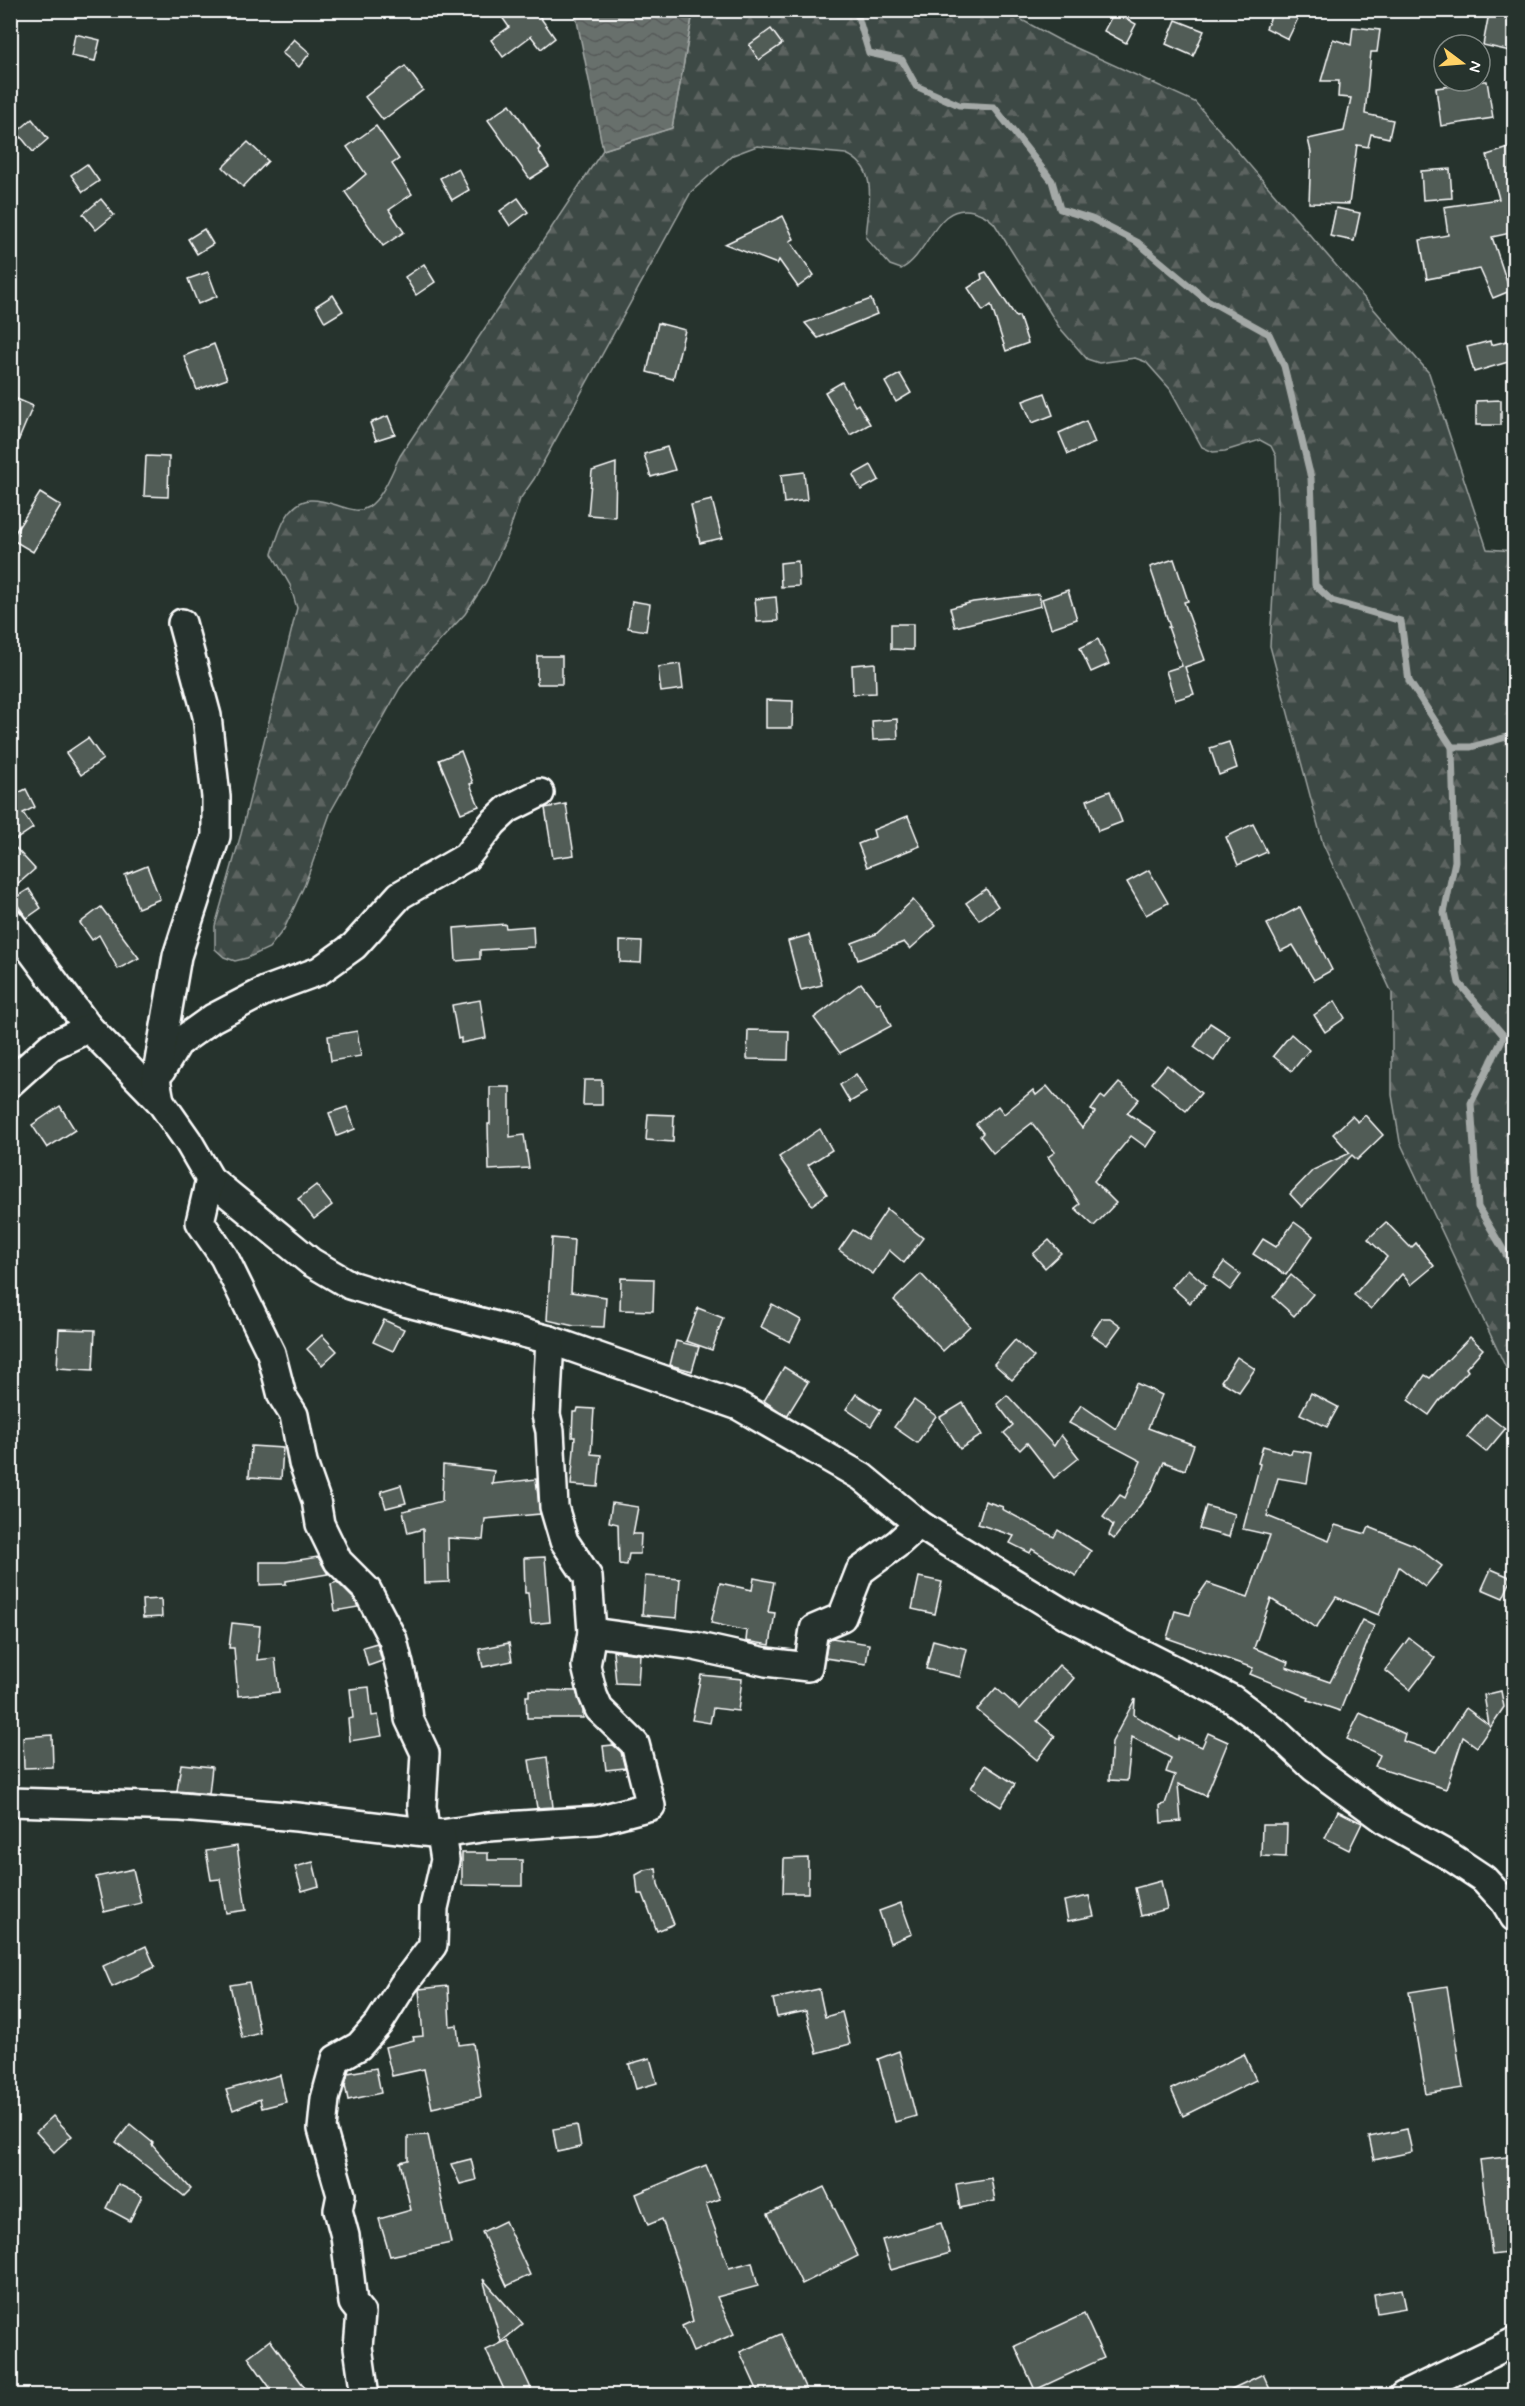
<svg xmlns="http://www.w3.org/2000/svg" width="1525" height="2406" viewBox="0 0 1525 2406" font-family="Mynerve,sans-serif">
  <defs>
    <pattern id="forest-firs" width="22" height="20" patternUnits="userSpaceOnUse" patternTransform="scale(1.5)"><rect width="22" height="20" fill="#3e4944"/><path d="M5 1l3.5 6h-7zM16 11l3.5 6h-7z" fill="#5b6460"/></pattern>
    <pattern id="water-waves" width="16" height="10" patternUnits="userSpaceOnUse" patternTransform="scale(1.5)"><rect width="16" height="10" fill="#67706c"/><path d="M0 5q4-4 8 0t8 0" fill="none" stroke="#575a59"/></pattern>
  </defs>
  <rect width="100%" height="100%" fill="#26332d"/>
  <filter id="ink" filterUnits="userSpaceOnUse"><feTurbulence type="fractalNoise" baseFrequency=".0167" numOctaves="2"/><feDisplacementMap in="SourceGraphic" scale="12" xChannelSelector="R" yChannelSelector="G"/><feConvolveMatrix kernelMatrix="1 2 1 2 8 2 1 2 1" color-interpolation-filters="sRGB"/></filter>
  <g filter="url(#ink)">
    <!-- forest -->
    <path fill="url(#forest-firs)" stroke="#9ea4a2" stroke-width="1.5" d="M701 10 1005 11 1059 40 1195 102 1429 373 1487 549 1514 551V1385L1400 1142 1392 1095V993L1323 844 1270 646 1278 504 1276 456 1271 446 1260 440 1225 451 1213 452 1202 447 1170 389 1146 362 1135 358 1099 363 1087 359 1059 327 994 223C987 216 982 214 973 211 935 202 930 254 901 269L890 265 866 238C868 207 880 168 846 154L757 146 733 155 691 192 534 479 520 499 508 535 486 582 465 614 423 659 400 688 331 811 305 884 284 929 269 948 247 958 235 961 224 957 215 949V926L241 834 297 608 290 585 272 554C278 535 286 502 310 500 321 499 335 505 346 508 354 510 360 512 368 507 383 498 392 471 400 456L603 150 672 128 692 18Z"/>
    <!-- water -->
    <polygon fill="url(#water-waves)" stroke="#a4a9a7" stroke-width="1.5" points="575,11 691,11 692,18 672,128 603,150"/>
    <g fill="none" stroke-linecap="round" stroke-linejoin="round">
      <!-- stream -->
      <g stroke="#a4a9a7" stroke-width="7">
        <polyline points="856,10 869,53 902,60 916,86 959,105 994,107 1052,181 1060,209 1092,219 1137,242 1204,298 1269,334 1284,366 1311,478 1315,585 1332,601 1401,621 1409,681 1452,747 1455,861 1444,913 1459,983 1504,1036 1471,1103 1478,1207 1514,1268"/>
        <polyline points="1452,747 1471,747 1514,735"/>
      </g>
    </g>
    <!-- building -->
    <g fill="#515c57" stroke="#fff" stroke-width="1.5">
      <polygon points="497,10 535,10 555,38 541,49 531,36 503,57 491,40 509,27"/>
      <polygon points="1274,10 1302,10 1288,39 1266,28"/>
      <polygon points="1114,12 1136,24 1126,43 1104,31"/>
      <polygon points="1489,13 1515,18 1515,52 1483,45"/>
      <polygon points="1176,20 1204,31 1193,56 1166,44"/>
      <polygon points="1353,27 1380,30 1377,52 1371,52 1365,114 1393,120 1389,138 1371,134 1368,147 1357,145 1349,204 1309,203 1311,152 1308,139 1344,131 1351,98 1338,97 1339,81 1321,81 1333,39 1351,45"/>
      <polygon points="771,29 782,44 759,60 749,45"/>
      <polygon points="75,34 100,40 95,61 71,56"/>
      <polygon points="294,39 310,53 299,67 282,53"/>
      <polygon points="405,66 423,90 383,120 365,97"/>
      <polygon points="1468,81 1487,81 1493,118 1441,126 1436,88 1468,84"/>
      <polygon points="510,104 540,148 538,150 549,167 530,179 488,120"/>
      <polygon points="32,119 48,139 33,152 17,132"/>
      <polygon points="376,126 399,159 392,164 412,194 389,210 404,232 383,246 345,192 366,174 347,147"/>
      <polygon points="248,142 268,161 243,187 223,167"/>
      <polygon points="1515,146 1515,232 1492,237 1510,291 1493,298 1480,269 1427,279 1420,240 1448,235 1444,207 1499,199 1487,155"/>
      <polygon points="87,164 99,181 83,192 71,175"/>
      <polygon points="458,168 469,190 452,200 440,178"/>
      <polygon points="1450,169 1452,198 1423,200 1421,171"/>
      <polygon points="518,198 528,212 510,226 500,211"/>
      <polygon points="101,199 114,215 96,230 83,214"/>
      <polygon points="1336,208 1360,213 1354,241 1330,236"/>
      <polygon points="783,216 794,239 790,241 814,275 798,287 779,260 777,264 725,244"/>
      <polygon points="204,229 213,244 197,254 188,239"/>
      <polygon points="424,264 435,282 416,295 405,277"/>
      <polygon points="208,272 217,296 198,304 188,279"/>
      <polygon points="986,272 1016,317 1019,316 1028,343 1006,351 991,305 983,311 968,288 982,279 981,274"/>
      <polygon points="333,295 343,311 325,322 316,306"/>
      <polygon points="871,299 877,314 818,338 805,323"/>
      <polygon points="658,323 685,330 673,379 647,372"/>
      <polygon points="1515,339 1515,360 1474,372 1467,347 1490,341 1491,345"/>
      <polygon points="214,344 227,379 197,390 184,356"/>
      <polygon points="900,374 911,393 896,402 885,382"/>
      <polygon points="842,382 855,406 858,404 870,424 850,435 825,392"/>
      <polygon points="1045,393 1053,415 1032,423 1023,401"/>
      <polygon points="10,396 33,406 11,458 10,458"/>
      <polygon points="1501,400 1501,425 1476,425 1476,401"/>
      <polygon points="388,416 395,434 376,440 370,423"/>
      <polygon points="1086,421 1095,443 1068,454 1059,433"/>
      <polygon points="667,447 675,470 651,477 644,454"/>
      <polygon points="146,456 169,457 168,497 144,496"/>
      <polygon points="616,463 615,517 588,515 592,471"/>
      <polygon points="871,465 879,480 861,490 853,475"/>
      <polygon points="804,472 807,500 784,503 781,475"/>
      <polygon points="40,493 61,506 33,552 11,539"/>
      <polygon points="712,500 722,538 700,543 691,505"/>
      <polygon points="1174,559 1188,601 1184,602 1205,660 1185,667 1194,694 1175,700 1166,671 1182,666 1168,627 1170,627 1150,567"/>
      <polygon points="798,561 799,586 781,587 780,563"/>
      <polygon points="1068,590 1077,619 1051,628 1042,599"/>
      <polygon points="1039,594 1041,606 955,627 950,608 973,602"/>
      <polygon points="776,597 778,621 757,622 755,599"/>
      <polygon points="632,601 650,604 646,631 628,628"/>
      <polygon points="891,624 913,624 913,650 891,649"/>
      <polygon points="1098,639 1109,664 1091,672 1080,648"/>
      <rect x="537" y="656" width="25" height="28"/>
      <polygon points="875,663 876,693 853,694 852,665"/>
      <polygon points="680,664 683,689 661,692 658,667"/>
      <polygon points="766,700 793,701 792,728 766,728"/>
      <polygon points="897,719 898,739 873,740 872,721"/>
      <polygon points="88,738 103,759 81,775 66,753"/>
      <polygon points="1229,742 1237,768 1219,775 1210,748"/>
      <polygon points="461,751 473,783 470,784 479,806 461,813 439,760"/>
      <polygon points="26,789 35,807 23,813 33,828 11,843 35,869 10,891 10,794 12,796"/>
      <polygon points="1110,791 1122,822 1098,831 1087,800"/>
      <polygon points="566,804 574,855 553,858 545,808"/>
      <polygon points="908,816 920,846 867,867 858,844 875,837 873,830"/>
      <polygon points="1253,824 1267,852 1238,865 1226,837"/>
      <polygon points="147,866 160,899 138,908 125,875"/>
      <polygon points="1149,870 1168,903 1146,915 1127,882"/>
      <polygon points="29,889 41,908 27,918 13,899"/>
      <polygon points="986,889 998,906 979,920 966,903"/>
      <polygon points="913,900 936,926 910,949 904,942 858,960 852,943 876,934"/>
      <polygon points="101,907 139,958 118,969 99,935 92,940 80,923"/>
      <polygon points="1300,907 1332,970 1314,980 1293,945 1281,951 1267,924"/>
      <polygon points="505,924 506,928 533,926 534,947 480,950 480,959 456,961 454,928"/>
      <polygon points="809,935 822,985 801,990 788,941"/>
      <polygon points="620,941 642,942 641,963 620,962"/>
      <polygon points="861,983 877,1004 880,1003 891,1026 840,1053 814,1018"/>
      <polygon points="480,1000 486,1038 461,1043 461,1038 458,1039 452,1005"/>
      <polygon points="1335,1001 1345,1018 1325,1032 1314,1015"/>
      <polygon points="1210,1023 1230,1036 1214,1061 1194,1047"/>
      <polygon points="748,1030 789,1031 788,1060 747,1059"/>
      <polygon points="357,1031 361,1056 331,1061 328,1036"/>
      <polygon points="1291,1034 1309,1050 1292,1071 1273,1056"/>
      <polygon points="1167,1065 1201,1093 1186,1111 1152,1083"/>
      <polygon points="856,1074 867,1092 850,1102 840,1085"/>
      <polygon points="584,1080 602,1080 602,1105 583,1105"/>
      <polygon points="1119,1083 1139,1099 1127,1113 1156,1132 1146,1147 1131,1136 1094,1181 1116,1203 1094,1226 1075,1208 1080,1204 1048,1157 1055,1152 1032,1123 993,1153 980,1136 983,1133 976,1124 998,1106 1004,1114 1033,1090 1036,1095 1047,1086 1082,1128 1095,1112 1091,1110 1101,1096 1105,1099"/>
      <polygon points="490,1087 510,1087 510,1137 524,1135 529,1168 489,1170 488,1124 490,1124"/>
      <polygon points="60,1106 75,1130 47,1148 32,1125"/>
      <polygon points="347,1107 355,1129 337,1136 329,1113"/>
      <polygon points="648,1114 674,1115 673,1142 646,1140"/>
      <polygon points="1365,1115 1383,1135 1357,1160 1352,1155 1302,1207 1290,1194 1313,1170 1350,1153 1333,1134 1352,1116 1358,1122"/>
      <polygon points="820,1129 832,1150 808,1165 827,1194 812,1205 779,1157"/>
      <polygon points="316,1185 332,1205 314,1219 298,1199"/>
      <polygon points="887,1209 923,1238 904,1263 889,1250 873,1274 839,1250 853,1230 867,1239"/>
      <polygon points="1294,1222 1313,1236 1286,1275 1253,1254 1263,1239 1276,1247"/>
      <polygon points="1386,1222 1411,1248 1416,1243 1434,1266 1411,1285 1402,1274 1371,1309 1354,1295 1387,1257 1368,1239"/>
      <polygon points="552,1238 574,1240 571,1292 606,1297 604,1327 574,1326 547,1320"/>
      <polygon points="1049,1240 1061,1253 1045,1268 1033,1254"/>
      <polygon points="1224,1262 1241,1275 1230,1290 1213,1277"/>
      <polygon points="1188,1269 1206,1285 1190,1303 1172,1287"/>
      <polygon points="921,1274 970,1326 943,1351 894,1300"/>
      <polygon points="1291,1275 1313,1294 1294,1316 1273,1297"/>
      <polygon points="621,1278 654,1279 653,1311 620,1310"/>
      <polygon points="772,1304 801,1320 790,1342 761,1327"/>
      <polygon points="698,1308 723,1318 712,1350 686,1341"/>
      <polygon points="1102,1318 1110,1318 1121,1326 1107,1345 1091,1334"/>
      <polygon points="384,1320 404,1329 393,1351 373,1342"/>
      <polygon points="59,1329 95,1330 93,1370 57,1368"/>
      <polygon points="322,1335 337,1351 322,1365 307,1349"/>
      <polygon points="1470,1337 1483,1349 1466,1368 1468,1371 1439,1401 1429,1415 1408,1400 1425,1375 1430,1378"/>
      <polygon points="1015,1340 1034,1357 1012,1380 994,1364"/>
      <polygon points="676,1341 699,1347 692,1371 670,1365"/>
      <polygon points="1237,1357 1255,1369 1239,1392 1221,1381"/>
      <polygon points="784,1367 808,1382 787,1416 764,1401"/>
      <polygon points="1136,1383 1162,1395 1148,1428 1194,1445 1185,1470 1164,1462 1151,1491 1114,1539 1109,1535 1113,1525 1103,1517 1120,1495 1125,1498 1141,1461 1069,1423 1081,1405 1116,1429"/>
      <polygon points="1311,1393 1338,1407 1327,1427 1300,1414"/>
      <polygon points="856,1394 881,1410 871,1426 846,1409"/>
      <polygon points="1007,1395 1054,1446 1061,1435 1079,1458 1054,1478 1027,1443 1020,1450 1004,1433 1013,1425 997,1404"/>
      <polygon points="914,1400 936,1416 917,1443 894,1427"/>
      <polygon points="963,1403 982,1435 960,1449 940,1417"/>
      <polygon points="578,1408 594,1409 591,1454 601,1455 598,1487 571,1485 575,1437 572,1437 573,1412 577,1412"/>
      <polygon points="1486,1414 1505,1429 1486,1452 1467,1437"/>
      <polygon points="251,1446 283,1448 281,1479 249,1477"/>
      <polygon points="1263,1446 1291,1454 1292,1450 1312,1453 1307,1483 1278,1478 1267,1516 1329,1541 1335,1525 1366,1534 1369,1527 1414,1545 1442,1566 1425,1587 1399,1567 1379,1615 1336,1597 1316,1628 1271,1599 1254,1648 1288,1662 1286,1667 1330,1682 1362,1620 1374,1626 1340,1711 1308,1700 1309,1698 1250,1674 1253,1668 1167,1638 1175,1611 1190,1615 1195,1600 1207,1583 1248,1597 1270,1535 1243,1529 1260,1464 1258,1463"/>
      <polygon points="443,1465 494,1471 492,1484 536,1479 540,1514 485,1519 483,1540 448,1538 449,1582 424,1583 423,1529 408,1533 403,1511 442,1501"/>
      <polygon points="401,1485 406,1503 386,1508 381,1491"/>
      <polygon points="985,1501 1003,1507 1002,1509 1054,1537 1058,1530 1091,1551 1076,1576 1032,1549 1030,1553 1010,1543 1014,1536 978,1524"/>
      <polygon points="612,1503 638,1507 633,1534 641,1534 640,1554 629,1554 627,1565 619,1564 618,1524 609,1522"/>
      <polygon points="1206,1506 1235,1514 1229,1537 1199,1529"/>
      <polygon points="318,1557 328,1574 286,1581 286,1584 260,1585 260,1562 286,1562"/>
      <polygon points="545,1557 550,1622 531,1624 528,1593 525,1593 524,1558"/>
      <polygon points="1491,1569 1512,1578 1503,1598 1482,1589"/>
      <polygon points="645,1576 680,1579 677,1618 642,1615"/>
      <polygon points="919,1577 942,1582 935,1614 912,1609"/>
      <polygon points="754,1578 774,1582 768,1612 775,1613 770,1645 746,1641 747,1631 711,1623 720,1583 752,1590"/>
      <polygon points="337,1582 354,1599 358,1607 335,1611 331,1584"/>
      <polygon points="161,1599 162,1617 143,1618 142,1600"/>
      <polygon points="232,1623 260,1626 257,1660 275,1658 279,1692 238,1696 234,1648 229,1648"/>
      <polygon points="832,1638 869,1644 866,1664 825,1658 828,1640"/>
      <polygon points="1409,1638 1435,1658 1410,1690 1385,1670"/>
      <polygon points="933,1640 967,1649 960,1677 926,1669"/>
      <polygon points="377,1643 382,1661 368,1666 363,1647"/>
      <polygon points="509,1643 512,1661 483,1667 479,1649"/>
      <polygon points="613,1651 640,1654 638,1684 616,1683"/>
      <polygon points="1059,1665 1074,1678 1037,1721 1055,1736 1037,1760 977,1710 996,1688 1020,1709"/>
      <polygon points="701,1675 742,1679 738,1711 713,1708 710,1723 692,1720"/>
      <polygon points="369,1687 372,1716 378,1715 382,1736 350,1741 348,1719 353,1718 350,1689"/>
      <polygon points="529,1690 576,1691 583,1711 583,1718 527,1718 526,1696 529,1696"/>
      <polygon points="1501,1691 1504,1707 1477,1747 1463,1737 1446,1789 1375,1766 1380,1755 1347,1739 1360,1713 1405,1734 1403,1741 1437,1752 1466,1708 1489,1725 1484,1695"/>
      <polygon points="1135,1699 1134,1715 1178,1740 1179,1737 1202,1747 1208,1733 1228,1742 1206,1796 1178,1784 1181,1821 1161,1823 1160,1805 1165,1804 1175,1775 1166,1772 1171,1758 1132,1737 1127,1781 1109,1780 1112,1742"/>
      <polygon points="52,1735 53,1767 24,1768 23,1737"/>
      <polygon points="613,1745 621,1752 625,1768 606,1770 603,1746"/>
      <polygon points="547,1757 553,1807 537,1808 529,1760"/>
      <polygon points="181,1764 212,1767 209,1794 177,1791"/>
      <polygon points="985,1765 1015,1784 1001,1807 971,1788"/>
      <polygon points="1338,1811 1362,1823 1349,1850 1325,1838"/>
      <polygon points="1262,1825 1287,1825 1286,1857 1261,1856"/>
      <polygon points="237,1846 246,1910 226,1913 220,1879 211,1880 206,1851"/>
      <polygon points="462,1853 488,1853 488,1860 522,1860 522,1886 462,1885"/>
      <polygon points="808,1858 808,1893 783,1893 784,1859"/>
      <polygon points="313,1862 319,1886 302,1891 295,1867"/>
      <polygon points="656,1868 658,1884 674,1924 657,1931 643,1894 638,1894 636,1875 645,1870"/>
      <polygon points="133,1869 141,1903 104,1912 96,1877"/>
      <polygon points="1161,1881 1167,1909 1141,1916 1135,1888"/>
      <polygon points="1089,1896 1094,1916 1068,1921 1064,1901"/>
      <polygon points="901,1903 912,1934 890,1943 879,1911"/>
      <polygon points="146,1946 155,1967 112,1987 103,1966"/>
      <polygon points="249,1982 260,2033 242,2038 230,1985"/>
      <polygon points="448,1986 450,2026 457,2025 459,2045 473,2043 481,2097 432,2108 424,2069 392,2076 385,2047 414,2040 413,2037 423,2036 419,1989"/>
      <polygon points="1447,1986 1463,2088 1426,2094 1409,1992"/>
      <polygon points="819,1989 825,2017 842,2012 850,2044 817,2053 806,2011 777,2017 773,1999"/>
      <polygon points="899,2051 916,2116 895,2122 878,2059"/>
      <polygon points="1244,2054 1256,2080 1183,2116 1171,2089"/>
      <polygon points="650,2058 657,2083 636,2089 629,2064"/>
      <polygon points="376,2068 381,2093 348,2100 345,2085 348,2073"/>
      <polygon points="280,2075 286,2102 262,2108 260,2099 233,2110 226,2090"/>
      <polygon points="53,2116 72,2136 54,2152 36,2132"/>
      <polygon points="130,2124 153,2143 152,2145 191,2189 184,2196 116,2142"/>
      <polygon points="577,2125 581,2147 557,2152 553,2129"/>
      <polygon points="1407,2129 1412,2152 1374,2160 1369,2137"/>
      <polygon points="428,2135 451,2243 390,2256 379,2219 411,2210 400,2162 408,2160 408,2136"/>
      <polygon points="1515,2156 1515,2252 1492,2255 1480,2160"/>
      <polygon points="471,2159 476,2180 460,2184 451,2164"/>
      <polygon points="706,2165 720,2199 706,2204 729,2268 752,2262 758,2286 717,2297 734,2334 693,2352 682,2326 693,2321 679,2268 662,2219 648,2225 636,2194"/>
      <polygon points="991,2178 995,2201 960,2208 956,2184"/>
      <polygon points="118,2184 142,2196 130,2221 106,2208"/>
      <polygon points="824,2187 858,2256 802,2284 768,2214"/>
      <polygon points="505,2221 530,2275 507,2286 482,2232"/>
      <polygon points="941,2223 950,2253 891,2270 882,2240"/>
      <polygon points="483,2279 523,2324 501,2342"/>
      <polygon points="1402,2289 1406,2308 1377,2313 1374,2294"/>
      <polygon points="1084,2314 1104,2358 1035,2390 1015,2346"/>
      <polygon points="781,2334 809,2396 760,2396 740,2352"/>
      <polygon points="270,2340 311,2396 276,2396 248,2357"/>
      <polygon points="508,2340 529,2384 534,2396 507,2396 486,2350"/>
      <polygon points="1263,2374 1273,2396 1217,2396"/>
    </g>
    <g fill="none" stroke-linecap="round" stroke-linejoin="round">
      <defs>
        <g id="street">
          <polyline points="10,922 89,1028 160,1101 188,1141 210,1179 311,1262 350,1285 408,1303 550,1340 739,1406 862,1477 919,1524 942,1539 1070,1617 1232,1699 1275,1731 1313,1767 1387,1821 1451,1857 1484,1879 1505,1902 1514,1917"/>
          <polyline points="161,1071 178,1043 213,1018 265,991 319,971 354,946 400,895 466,857 493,823 508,809 540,793"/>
          <polyline points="10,1083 51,1046 89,1028"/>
          <polyline points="160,1101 156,1079 177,956 216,836 216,797 207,716 182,623"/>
          <polyline points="210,1179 200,1222 224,1257 271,1353 282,1396 294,1415 303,1463 316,1500 320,1524 338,1561 367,1590 393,1640 406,1693 409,1719 425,1753 422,1806 425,1831"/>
          <polyline points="592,1632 694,1646 766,1662 808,1667 814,1629 842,1617 860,1571 897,1544 919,1524"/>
          <polyline points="10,1802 181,1807 297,1817 441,1834 488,1827 597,1820 651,1806 635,1744 599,1709 593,1695 586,1666 592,1632 588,1577 564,1541 554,1507 550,1431 546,1415 550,1340"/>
          <polyline points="365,2396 358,2347 361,2313 353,2303 345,2236 338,2210 341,2195 322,2129 325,2099 336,2059 359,2046 379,2023 403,1985 433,1945 434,1908 445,1860 441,1834"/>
          <polyline points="1403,2396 1514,2342"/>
        </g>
      </defs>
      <!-- street casing -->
      <use href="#street" stroke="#fff" stroke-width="32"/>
      <!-- street -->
      <use href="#street" stroke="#26332d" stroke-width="27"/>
    </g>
  </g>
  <!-- margin -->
  <rect width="1525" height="2406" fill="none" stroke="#26332d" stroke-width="36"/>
  <rect x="18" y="18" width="1489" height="2370" fill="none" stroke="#fff" stroke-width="2" filter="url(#ink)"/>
  <!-- north arrow -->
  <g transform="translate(1462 63) rotate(106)"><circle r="28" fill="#26332d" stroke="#7d8581" stroke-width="1.5"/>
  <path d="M0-4.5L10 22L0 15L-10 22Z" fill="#ffd166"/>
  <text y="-9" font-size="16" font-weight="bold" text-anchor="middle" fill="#ffffff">N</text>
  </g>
</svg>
